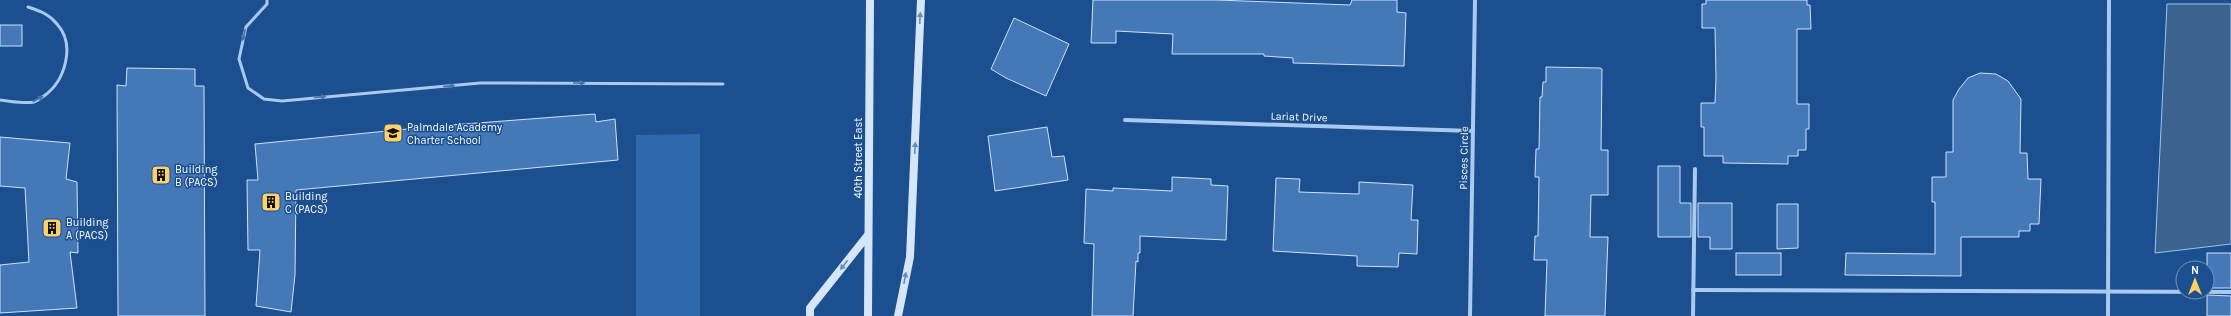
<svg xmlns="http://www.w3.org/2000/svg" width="2231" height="316" viewBox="0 0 2231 316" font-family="Karla,sans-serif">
  <rect width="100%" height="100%" fill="#1b4f8f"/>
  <!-- green -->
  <polygon fill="#2e69ad" points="700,134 700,316 636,316 636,135"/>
  <!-- water -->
  <polygon fill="#3c6290" stroke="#9cc4f0" points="2167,4 2231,4 2231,244 2155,253"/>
  <!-- building -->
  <g fill="#4478b7" stroke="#cfe3fa">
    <polygon points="1093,0 1217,0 1350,5 1352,0 1397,0 1397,12 1406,13 1404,66 1293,63 1293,58 1264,56 1264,54 1172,54 1173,34 1116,31 1116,43 1091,43"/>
    <polygon points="1706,0 1807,0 1807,5 1810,5 1811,29 1797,29 1797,104 1809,104 1809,129 1806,129 1806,150 1798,150 1798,156 1788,156 1788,164 1723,163 1723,156 1704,156 1704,127 1701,127 1701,103 1715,103 1716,78 1715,28 1702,28 1702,4 1706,4"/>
    <polygon points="1014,18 1069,44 1046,96 1006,78 991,69"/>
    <rect x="0" y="25" width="22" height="21"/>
    <polygon points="1546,67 1600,68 1602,69 1601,150 1608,150 1608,195 1591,195 1590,237 1608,237 1605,316 1545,316 1547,260 1534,260 1535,236 1538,236 1539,177 1535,177 1536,149 1539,149 1540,97 1542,97 1543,82 1546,82"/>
    <polygon points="127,68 195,69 195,86 204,86 205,316 118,316 117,85 126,86"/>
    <polygon points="1980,73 1996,74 2008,81 2021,99 2020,153 2027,153 2028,179 2041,179 2039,224 2030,224 2030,231 2019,231 2019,237 1961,237 1961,276 1845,275 1846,253 1935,254 1935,202 1932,202 1932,177 1946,177 1946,152 1953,152 1953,100 1959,89 1968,78"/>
    <polygon points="595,114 596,122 615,119 618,160 296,190 295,275 291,312 256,306 260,250 248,250 247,180 258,180 255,144 438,126"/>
    <polygon points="1047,127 1052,157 1064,156 1068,180 995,191 988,136"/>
    <polygon points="0,137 70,143 66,179 77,182 78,253 70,252 77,308 0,313 0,265 29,262 25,188 0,186"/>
    <polygon points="1658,166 1680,166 1680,203 1691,203 1691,237 1658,237"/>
    <polygon points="1172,177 1211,179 1211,185 1228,186 1226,240 1140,236 1140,253 1138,253 1138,262 1136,261 1133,316 1092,316 1094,244 1084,243 1086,189 1113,191 1113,188 1172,191"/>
    <polygon points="1276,178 1300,179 1299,192 1359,194 1359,182 1413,185 1411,220 1418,220 1417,254 1399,253 1398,267 1357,266 1357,256 1273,251"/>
    <polygon points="1698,203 1732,203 1732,249 1710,249 1710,237 1698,237"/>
    <polygon points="1777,204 1798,204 1798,248 1777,249"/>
    <rect x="1736" y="253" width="45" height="22"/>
    <rect x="2207" y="253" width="24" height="35"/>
    <polygon points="2207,295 2231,296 2231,316 2207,316"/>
  </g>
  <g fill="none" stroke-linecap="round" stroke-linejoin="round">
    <!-- lane -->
    <g stroke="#a9c9ee" stroke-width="3">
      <polyline points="267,0 267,4 246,27 239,59 248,88 264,99 282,101 480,83 723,84"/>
      <path d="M0 100C11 101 23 104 34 102 37 101 41 98 44 96 65 81 76 45 57 24 49 14 40 11 28 7"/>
    </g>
    <!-- street -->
    <g stroke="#a9c9ee" stroke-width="4">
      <polyline points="1125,120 1473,131"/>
      <polyline points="1693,290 2231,292"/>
      <polyline points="1470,316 1475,0"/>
      <polyline points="1693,316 1695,169"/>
      <polyline points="2108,316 2109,0"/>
    </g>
    <!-- secondary -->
    <g stroke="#d6e6fa" stroke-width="8">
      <polyline points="810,316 810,308 868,235"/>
      <polyline points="868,316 870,0"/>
      <polyline points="898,316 910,257 921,0"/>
    </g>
  </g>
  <!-- one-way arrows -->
  <defs><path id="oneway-solid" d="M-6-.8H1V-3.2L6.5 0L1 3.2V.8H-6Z"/></defs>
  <g fill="#668bba">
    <use href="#oneway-solid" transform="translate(920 18) rotate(-87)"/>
    <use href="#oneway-solid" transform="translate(915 148) rotate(-87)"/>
    <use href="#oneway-solid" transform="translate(844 265) rotate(128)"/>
    <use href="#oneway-solid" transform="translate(905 278) rotate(-79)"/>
  </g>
  <g fill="#4674ac">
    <use href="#oneway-solid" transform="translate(244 35) rotate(103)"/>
    <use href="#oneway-solid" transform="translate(579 83)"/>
    <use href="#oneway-solid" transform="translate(449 86) rotate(-5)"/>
    <use href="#oneway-solid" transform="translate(320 97) rotate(-5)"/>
    <use href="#oneway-solid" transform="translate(38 99) rotate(-27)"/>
  </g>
  <!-- icons -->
  <defs>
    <symbol id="school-square" viewBox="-11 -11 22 22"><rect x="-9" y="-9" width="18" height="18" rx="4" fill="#ffd166" stroke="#1b4f8f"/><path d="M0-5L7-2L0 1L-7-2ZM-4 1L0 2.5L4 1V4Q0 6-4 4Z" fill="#111"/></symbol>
    <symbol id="building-square" viewBox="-11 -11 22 22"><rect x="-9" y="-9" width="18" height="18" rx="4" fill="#ffd166" stroke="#1b4f8f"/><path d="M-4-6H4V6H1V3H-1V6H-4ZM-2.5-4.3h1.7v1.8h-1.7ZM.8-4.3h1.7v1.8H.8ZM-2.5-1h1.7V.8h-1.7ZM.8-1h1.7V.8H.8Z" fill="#111"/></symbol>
  </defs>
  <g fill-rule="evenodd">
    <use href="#school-square" x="382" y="122" width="22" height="22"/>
    <use href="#building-square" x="150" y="164" width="22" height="22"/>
    <use href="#building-square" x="260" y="191" width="22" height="22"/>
    <use href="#building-square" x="41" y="217" width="22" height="22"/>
  </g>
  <g text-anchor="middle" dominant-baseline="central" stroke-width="3" stroke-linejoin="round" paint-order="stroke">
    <!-- street labels -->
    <g font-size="11" fill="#fff" stroke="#1b4f8f">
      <text transform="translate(1299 117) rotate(2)">Lariat Drive</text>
      <text transform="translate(858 158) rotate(-90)">40th Street East</text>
      <text transform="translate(1464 158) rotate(-89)">Pisces Circle</text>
    </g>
    <!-- poi labels -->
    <g font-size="11" fill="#fff" stroke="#1b4f8f" text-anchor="start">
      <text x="407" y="127">Palmdale Academy<tspan x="407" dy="13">Charter School</tspan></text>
      <text x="175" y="169">Building<tspan x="175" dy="13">B (PACS)</tspan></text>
      <text x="285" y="196">Building<tspan x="285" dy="13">C (PACS)</tspan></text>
      <text x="66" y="222">Building<tspan x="66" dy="13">A (PACS)</tspan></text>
    </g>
  </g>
  <!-- north arrow -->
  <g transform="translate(2195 280)"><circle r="19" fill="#1b4f8f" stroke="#7695bc"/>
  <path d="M0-3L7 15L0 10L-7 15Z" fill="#ffd166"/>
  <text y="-6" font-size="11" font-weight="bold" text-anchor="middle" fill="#ffffff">N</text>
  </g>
</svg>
